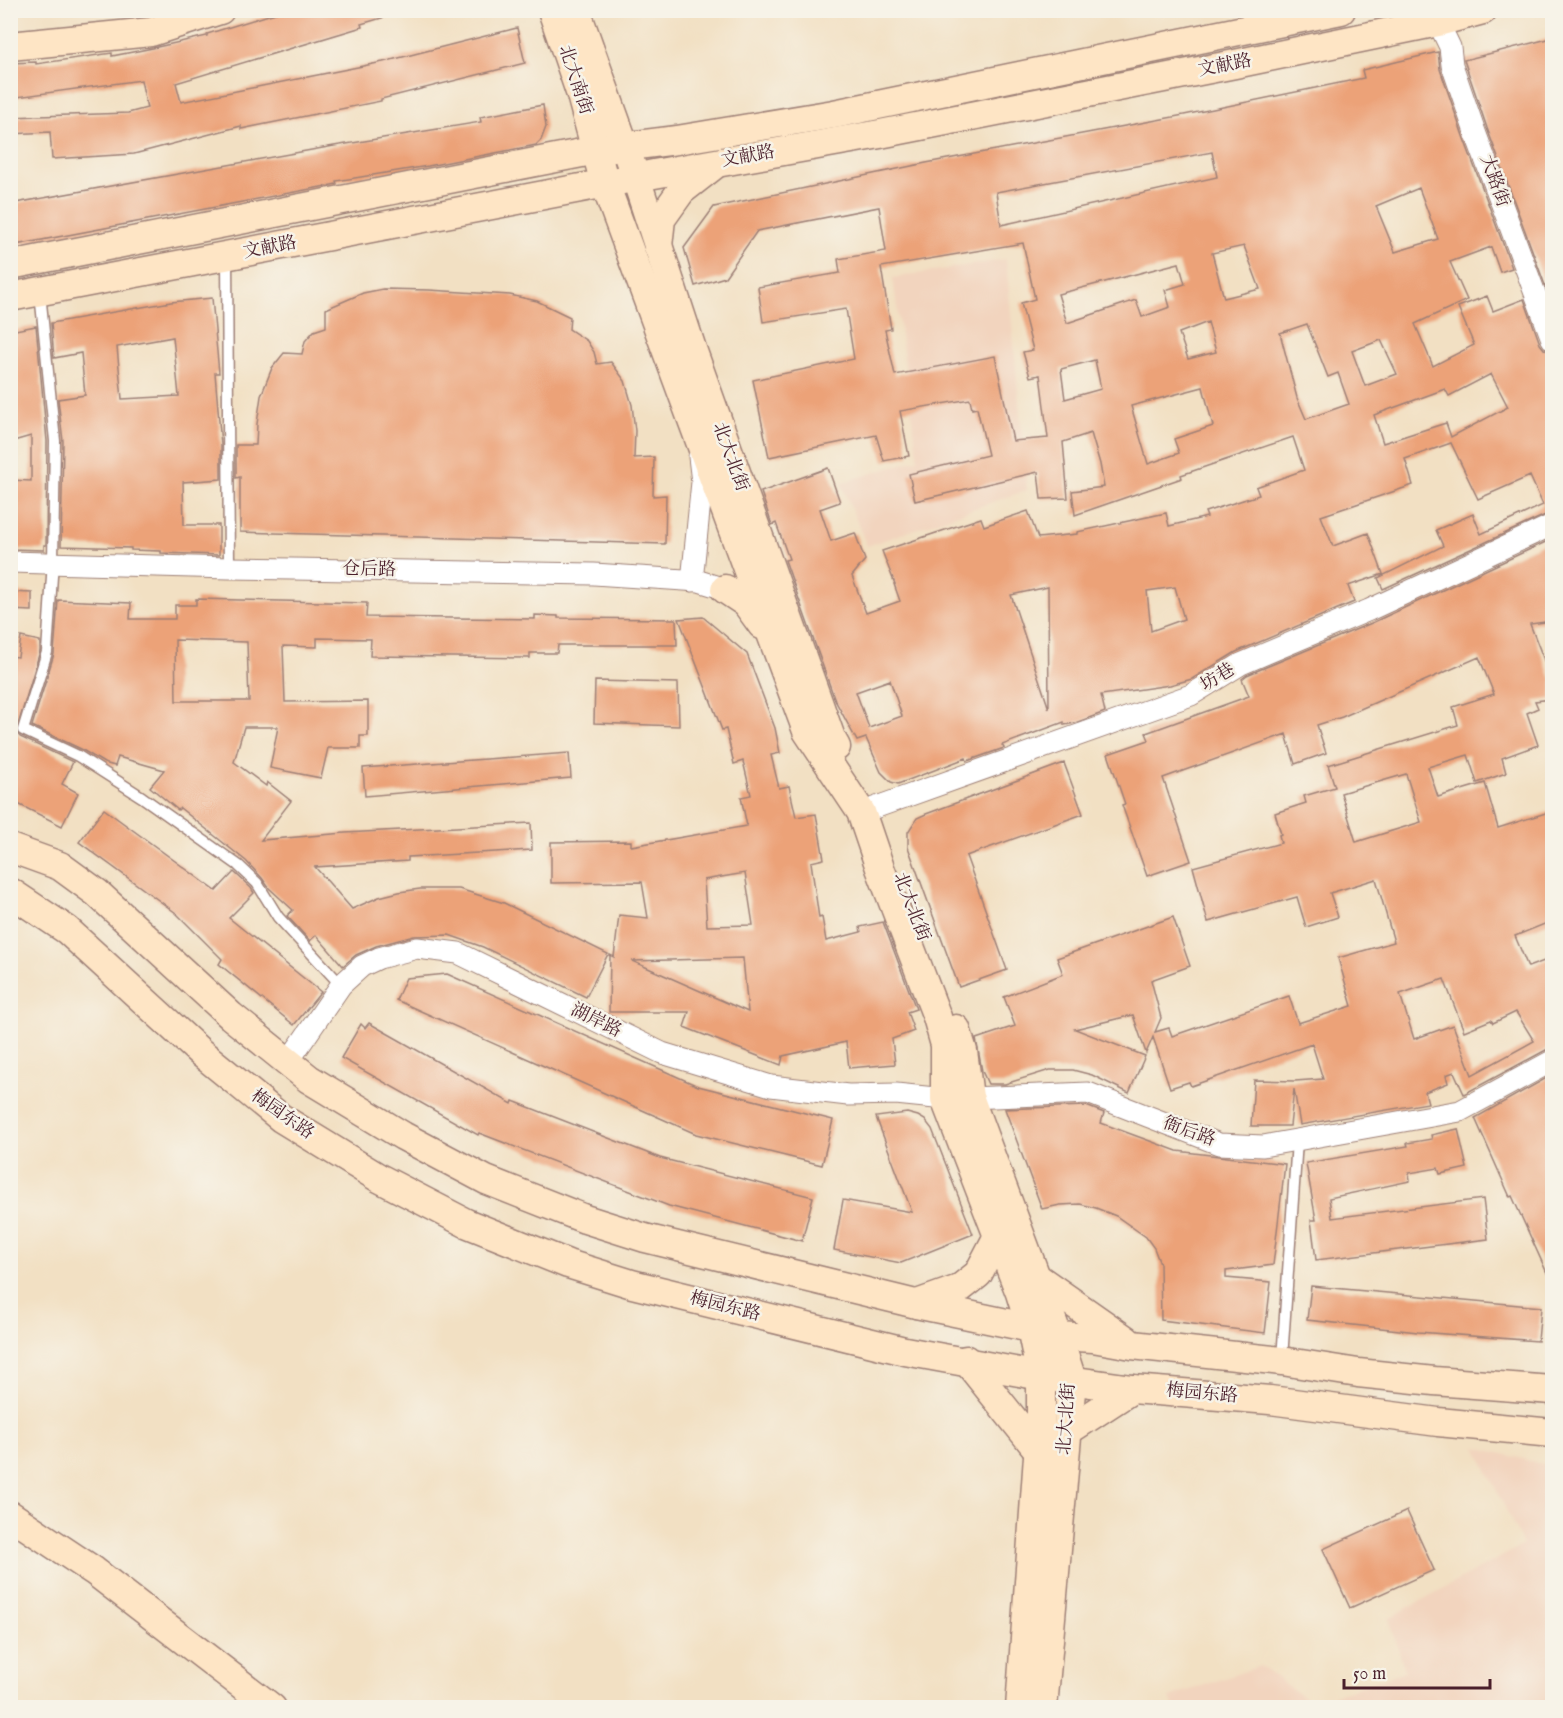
<svg xmlns="http://www.w3.org/2000/svg" width="1563" height="1718" viewBox="0 0 1563 1718" font-family="'IM FELL English','Noto Serif SC',serif">
  <rect width="100%" height="100%" fill="#f7f3e8"/>
  <filter id="ink" filterUnits="userSpaceOnUse"><feTurbulence type="fractalNoise" baseFrequency=".0167" numOctaves="2"/><feDisplacementMap in="SourceGraphic" scale="12" xChannelSelector="R" yChannelSelector="G"/><feConvolveMatrix kernelMatrix="1 2 1 2 8 2 1 2 1" color-interpolation-filters="sRGB"/></filter>
  <filter id="wash" filterUnits="userSpaceOnUse"><feTurbulence type="fractalNoise" baseFrequency=".008" numOctaves="4" result="noise"/><feDisplacementMap in="SourceGraphic" scale="24" xChannelSelector="R" yChannelSelector="G"/><feGaussianBlur stdDeviation="1.35" result="paint"/><feColorMatrix in="noise" values="0 0 0 0 0 0 0 0 0 0 0 0 0 0 0 0 0 1.4 0 .05"/><feComposite in="paint" operator="in"/></filter>
  <g filter="url(#wash)">
    <rect width="100%" height="100%" fill="#f2e0c3"/>
    <!-- built -->
    <g fill="#f2d4be">
      <polygon points="1006,259 1027,490 867,546 841,483 918,459 893,278"/>
      <polygon points="1476,1447 1546,1465 1552,1493 1552,1707 1174,1707 1170,1697 1260,1666 1312,1703 1405,1671 1389,1618 1523,1545"/>
    </g>
    <g id="blocks">
      <!-- building -->
      <g fill="#eca278" fill-rule="evenodd">
        <polygon points="285,10 392,10 392,15 361,24 362,27 176,83 181,102 383,62 517,28 525,63 381,99 381,101 241,129 241,126 134,154 52,159 50,132 10,134 10,117 128,113 147,108 141,80 10,98 10,63 36,62 36,64 112,53 112,56 153,48 207,36 207,34"/>
        <polygon points="1552,38 1552,304 1487,128 1464,60"/>
        <path d="M1438 52 1440 69 1463 136 1512 268 1500 272 1491 247 1450 262 1467 300 1415 324 1433 366 1474 345 1458 307 1487 296 1493 311 1524 299 1540 344 1544 349 1552 351V512L1383 589 1378 578 1443 546 1436 530 1473 514 1481 534 1543 505 1530 476 1478 499 1451 443 1405 459 1413 485 1321 516 1333 546 1368 533 1383 574 1348 586 1354 602 1236 652 1192 679 1170 685 1101 695 1105 712 1075 723 1064 725V722L1002 745 1004 748 967 761 966 758 898 784 891 782 881 772 866 738 857 741 835 700 785 560 789 559 776 523 772 525 761 492 828 468 840 502 820 509 831 541 855 533 865 560 852 576 866 613 900 601 894 584H895L882 551 981 518 984 526 1028 511 1038 538 1077 534V532L1166 513 1169 526 1207 517 1205 512 1259 495 1256 487 1304 470 1293 437 1181 475 1182 478 1075 515 1072 491 1104 487 1100 464 1091 433 1063 442 1068 498 1041 499 1038 472 915 501 909 474 988 455 977 408 972 409 970 399 900 411 909 456 884 461 876 435 769 457 753 380 854 359 846 309 763 322 758 287 840 273 838 259 886 251 879 207 757 231 725 277 695 286 684 248 714 207 926 163 1184 115 1364 78 1362 70ZM1212 152 1217 177 1001 225 996 192ZM1419 188 1438 239 1395 252 1376 206ZM1023 243 1035 299 1021 303 1033 350 1023 352 1030 377 1040 375 1048 438 1013 441 995 356 895 375 885 330 891 329 881 267ZM1244 246 1260 289 1224 298 1212 253ZM1179 263 1185 284 1165 290 1170 307 1142 317 1136 300 1067 323 1058 294ZM1208 322 1216 352 1188 359 1179 333ZM1307 324 1328 377 1338 373 1349 404 1306 419 1297 398 1280 333ZM1381 340 1397 374 1365 386 1352 351ZM1095 360 1101 389 1065 399 1061 369ZM1491 374 1508 407 1451 437 1446 423 1383 443 1374 415 1445 389 1449 396ZM1203 387 1213 426 1174 439 1179 453 1148 464 1131 406ZM1048 587 1049 709 1011 595ZM1175 587 1184 619 1151 631 1147 591ZM890 680 902 716 869 728 856 692Z"/>
        <polygon points="543,105 546,127 541,140 536,145 428,166 336,181 337,184 10,246 10,204 334,146 481,122 480,117"/>
        <polygon points="383,289 429,290 510,295 537,301 570,317 569,329 587,341 594,352 597,364 611,362 625,381 632,405 635,431 634,458 654,457 653,496 666,495 665,544 240,532 240,477 236,478 236,445 256,445 257,424 261,396 272,368 284,353 302,354 305,341 314,331 326,327 326,309 363,293"/>
        <path d="M212 298 219 373H215L221 445V479L183 482 184 525H219V555L161 553V551L131 550V548L61 546 63 441 58 399 85 395 81 353 54 358 51 323 171 302ZM173 337 179 396 122 399 117 347Z"/>
        <polygon points="36,326 47,441 46,545 44,545 44,550 10,549 10,480 31,481 31,436 10,442 10,331"/>
        <path d="M1552 539V621L1530 624 1552 681V699L1535 701 1538 708 1527 713 1538 745 1502 758 1506 773 1477 783 1468 755 1428 767 1438 797 1485 783 1498 828 1552 811V921L1515 936 1528 967 1552 958V1048L1546 1050 1464 1094 1454 1072 1446 1075 1448 1083 1425 1092 1428 1103 1300 1125 1294 1089 1290 1126H1251L1254 1080 1295 1081 1323 1079 1312 1044 1191 1086 1189 1082 1170 1088 1153 1037 1146 1053 1133 1015 1075 1029 1145 1056 1129 1093 1092 1075 1073 1070H1050L1005 1084H988L982 1071 976 1039 1015 1026 1004 997 1063 974 1057 958 1173 917 1190 966 1151 980 1161 1018 1155 1032 1169 1028 1172 1036 1289 996 1298 1023 1352 1006 1338 958 1394 942 1376 879 1330 893 1338 917 1306 927 1297 897 1208 922 1193 867 1281 843 1279 835 1281 834 1275 813 1306 803 1304 796 1335 787 1328 765 1458 725 1453 707 1494 694 1479 657 1342 717 1317 725 1326 753 1295 764 1286 734 1163 778 1191 861 1147 876 1122 805 1125 804 1108 754 1149 740 1146 733 1249 696 1242 679 1247 675 1374 622ZM1406 774 1421 822 1356 842 1341 793ZM1444 979 1464 1031 1491 1020 1493 1023 1516 1012 1534 1041 1472 1075 1453 1025 1414 1039 1400 994Z"/>
        <polygon points="10,592 32,593 32,611 10,610"/>
        <path d="M196 599 367 603 366 617 535 619V615L558 616V618L676 619 677 645H558L557 653H530V658L370 656 371 639 317 638V647L283 646 285 702 368 701V736H360V748H328L321 778 270 768 278 727H244L234 762 266 786 267 782 291 801 261 840 345 833 531 823 532 850 408 857V861L315 867 352 909 379 897 399 892 420 889H459L504 903 608 954 586 997 483 947 449 935 414 936 376 946 356 955 343 966 316 935 310 941 287 916 293 910 269 888 262 878 246 861 180 808 178 810 150 787 164 770 118 757 115 766 104 763 81 749 32 726 54 654 58 600 131 603 130 619H175V605H196ZM175 640 247 642 249 701H176Z"/>
        <path d="M703 617 747 654 775 728 780 753 771 755 779 788 789 786 796 817 816 814 824 859 811 862 819 918 822 917 826 941 861 932 860 927 883 922 916 1009 907 1012 914 1031 892 1039 895 1064 849 1068 846 1042 783 1056 781 1065 684 1027 689 1012H609L610 955 614 957 619 915 648 918 642 882 551 883V842L631 841V846L747 826 741 797 751 795 743 761 734 764 726 729 722 730 679 619ZM745 873 753 925 707 926 704 880ZM743 958 748 1012 632 961Z"/>
        <polygon points="21,637 40,641 40,651 16,732 20,737 73,762 62,784 78,793 62,826 10,800 10,656 18,657"/>
        <polygon points="595,681 678,683 679,726 594,723"/>
        <polygon points="569,753 571,778 365,796 363,768"/>
        <polygon points="1064,763 1083,814 966,856 1007,970 959,987 908,847 908,832 917,818 926,814"/>
        <polygon points="104,809 216,891 234,872 251,888 254,893 229,918 321,992 294,1025 219,964 222,959 176,913 79,842"/>
        <polygon points="447,974 698,1086 833,1120 822,1165 696,1134 396,1000 406,978"/>
        <polygon points="369,1023 512,1104 513,1101 660,1158 813,1197 802,1241 669,1206 479,1133 478,1135 341,1058 361,1024 365,1028"/>
        <polygon points="1552,1075 1552,1284 1512,1196 1510,1197 1475,1118"/>
        <polygon points="1086,1106 1104,1113 1101,1123 1177,1151 1285,1164 1273,1265 1226,1271 1226,1278 1271,1282 1265,1333 1161,1320 1160,1264 1154,1248 1146,1237 1116,1216 1096,1208 1080,1204 1060,1205 1042,1209 1005,1109"/>
        <polygon points="907,1113 918,1116 925,1120 932,1129 973,1234 901,1263 834,1250 843,1200 912,1212 876,1117"/>
        <polygon points="1458,1129 1467,1168 1440,1174 1438,1168 1409,1173 1410,1181 1329,1198 1332,1218 1483,1199 1488,1239 1316,1260 1311,1220 1316,1220 1306,1163 1408,1146 1407,1143 1432,1139 1431,1135"/>
        <polygon points="1311,1286 1541,1307 1538,1341 1418,1332 1307,1320"/>
        <polygon points="1407,1511 1434,1570 1350,1608 1323,1549"/>
      </g>
    </g>
  </g>
  <g filter="url(#ink)">
    <use href="#blocks" fill-opacity="0" stroke="#9e8077" stroke-width="1.5"/>
    <g fill="none" stroke-linecap="round" stroke-linejoin="round">
      <defs>
        <g id="lane">
          <polyline points="227,256 229,568"/>
          <polyline points="40,293 55,441 53,561 47,652 23,730 78,756 142,797 238,865 257,883 278,917 341,985"/>
          <polyline points="1282,1359 1297,1141"/>
        </g>
        <g id="street">
          <polyline points="1438,22 1450,47 1452,65 1475,132 1552,339"/>
          <polyline points="10,562 229,568 594,574 699,581 725,589"/>
          <polyline points="692,581 702,482 699,457"/>
          <polyline points="874,808 1191,695 1241,664 1369,610 1552,525"/>
          <polyline points="288,1062 341,985 362,966 379,958 417,948 458,953 662,1053 771,1086 848,1095 896,1094 945,1099 1088,1093 1219,1144 1263,1146 1460,1111 1552,1061"/>
        </g>
        <g id="secondary">
          <polyline points="552,10 581,95 605,184 807,731 861,812 880,868 937,1017 945,1045 945,1099 1020,1293 1031,1328 1041,1376 1041,1414 1020,1708"/>
          <polyline points="576,10 636,178 692,349 831,738 836,747"/>
          <polyline points="10,46 151,32 220,10"/>
          <polyline points="658,246 661,219 681,191 713,166"/>
          <polyline points="10,265 597,150 677,140 834,114 1341,10"/>
          <polyline points="10,297 654,174 880,134 1235,64 1438,22 1483,10"/>
          <polyline points="725,589 746,603 762,625"/>
          <polyline points="10,848 60,866 97,893 231,1016 309,1079 403,1136 486,1180 585,1219 645,1238 916,1304 1031,1328 1058,1336 1093,1338 1132,1345 1282,1361 1358,1373 1434,1381 1552,1390"/>
          <polyline points="10,892 67,930 200,1052 281,1118 379,1178 466,1223 568,1264 632,1284 905,1351 1041,1376 1132,1389 1270,1400 1438,1422 1552,1433"/>
          <polyline points="956,1029 963,1051 969,1097 1058,1336 1072,1380 1043,1708"/>
          <polyline points="1036,1277 1126,1340"/>
          <polyline points="917,1304 959,1289 978,1274 998,1236"/>
          <polyline points="966,1360 1038,1450"/>
          <polyline points="1066,1432 1132,1389"/>
          <polyline points="10,1515 94,1571 272,1708"/>
        </g>
      </defs>
      <!-- lane casing -->
      <use href="#lane" stroke="#9e8077" stroke-width="13"/>
      <!-- street casing -->
      <use href="#street" stroke="#9e8077" stroke-width="23"/>
      <!-- secondary casing -->
      <use href="#secondary" stroke="#9e8077" stroke-width="31"/>
      <!-- lane -->
      <use href="#lane" stroke="#fff" stroke-width="10"/>
      <!-- street -->
      <use href="#street" stroke="#fff" stroke-width="21"/>
      <!-- secondary -->
      <use href="#secondary" stroke="#fee5c5" stroke-width="28"/>
    </g>
  </g>
  <g text-anchor="middle" dominant-baseline="central" stroke-width="5" stroke-linejoin="round" paint-order="stroke">
    <!-- street labels -->
    <g font-size="18" fill="#4a1f2b" stroke="#f7f3e8">
      <text transform="translate(1225 66) rotate(-11)">文献路</text>
      <text transform="translate(575 80) rotate(72)">北大南街</text>
      <text transform="translate(748 157) rotate(-10)">文献路</text>
      <text transform="translate(1494 181) rotate(70)">大路街</text>
      <text transform="translate(270 248) rotate(-11)">文献路</text>
      <text transform="translate(730 457) rotate(70)">北大北街</text>
      <text transform="translate(369 570) rotate(1)">仓后路</text>
      <text transform="translate(1218 678) rotate(-32)">坊巷</text>
      <text transform="translate(911 907) rotate(69)">北大北街</text>
      <text transform="translate(596 1021) rotate(26)">湖岸路</text>
      <text transform="translate(282 1115) rotate(35)">梅园东路</text>
      <text transform="translate(1189 1132) rotate(20)">衙后路</text>
      <text transform="translate(725 1307) rotate(14)">梅园东路</text>
      <text transform="translate(1202 1394) rotate(5)">梅园东路</text>
      <text transform="translate(1067 1419) rotate(-86)">北大北街</text>
    </g>
  </g>
  <!-- margin -->
  <rect width="1563" height="1718" fill="none" stroke="#f7f3e8" stroke-width="36"/>
  <!-- scale -->
  <path d="M1344 1679v9h146v-9" fill="none" stroke="#4a1f2b" stroke-width="3"/>
  <text x="1353" y="1679" font-size="18" fill="#4a1f2b" stroke="#f7f3e8" stroke-width="4.5" paint-order="stroke">50 m</text>
</svg>
